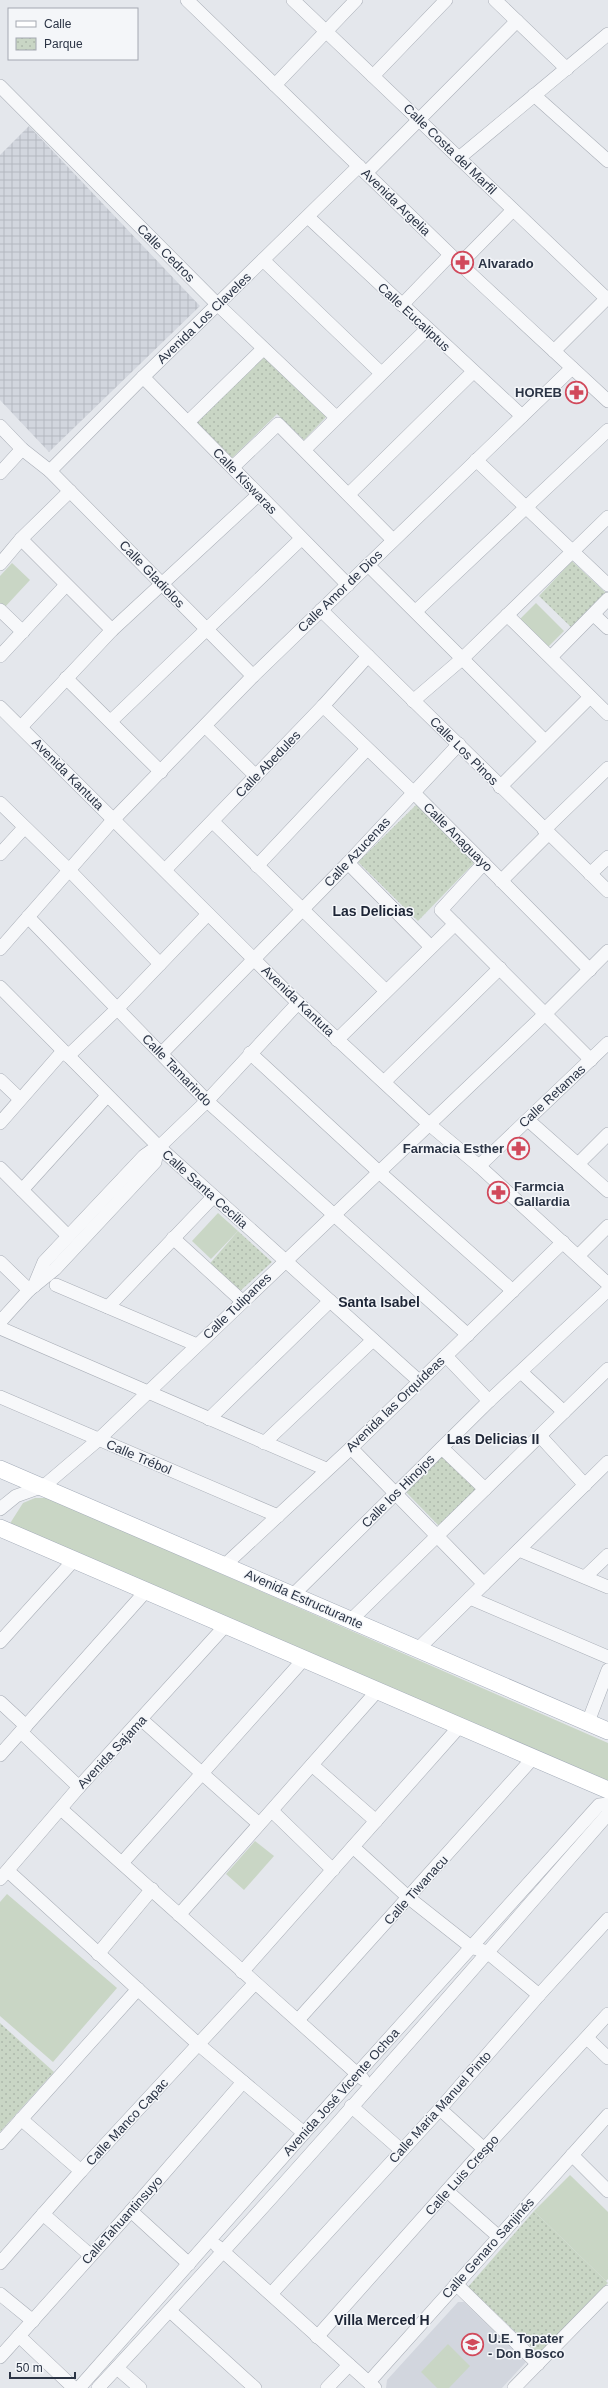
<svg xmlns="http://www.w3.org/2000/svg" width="608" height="2388" viewBox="0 0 608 2388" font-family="Arial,sans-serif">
  <defs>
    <pattern id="industrial-grid" width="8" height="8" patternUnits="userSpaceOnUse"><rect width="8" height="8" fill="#d2d6de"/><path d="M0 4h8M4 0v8" fill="none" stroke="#b4b8c0"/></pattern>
    <pattern id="park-dots" width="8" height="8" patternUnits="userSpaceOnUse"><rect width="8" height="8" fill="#c9d6c5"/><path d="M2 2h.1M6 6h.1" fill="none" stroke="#adb8ab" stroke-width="1.8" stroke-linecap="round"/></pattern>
  </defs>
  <rect width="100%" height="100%" fill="#e4e7ec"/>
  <!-- built -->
  <polygon fill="#d2d6de" points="458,2302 464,2302 526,2362 502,2388 386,2388 387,2380"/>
  <!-- industrial -->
  <polygon fill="url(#industrial-grid)" points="29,126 200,306 49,452 0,400 0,155"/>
  <!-- green -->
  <g fill="#c9d6c5">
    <polygon points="12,563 30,580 4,608 0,604 0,576"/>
    <polygon points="536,603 564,631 546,649 518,621"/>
    <polygon points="218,1213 238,1231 211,1259 192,1241"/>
    <polygon points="35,1498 48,1498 608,1743 608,1781 9,1525 23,1503"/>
    <polygon points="255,1841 274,1856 244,1890 226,1874"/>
    <polygon points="7,1894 117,1988 53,2062 0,2016 0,1902"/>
    <polygon points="570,2175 608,2212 608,2279 606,2281 534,2211"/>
    <polygon points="448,2344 470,2366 449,2388 437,2388 421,2372"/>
  </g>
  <!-- park -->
  <g fill="url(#park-dots)">
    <polygon points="265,355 327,416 304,440 277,414 230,460 195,425"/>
    <polygon points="572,561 606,593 572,628 539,596"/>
    <polygon points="417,804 476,861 418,921 358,862"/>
    <polygon points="238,1231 272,1262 238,1293 206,1268"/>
    <polygon points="443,1454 477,1489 439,1526 404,1490"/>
    <polygon points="0,2023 54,2072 0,2132"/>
    <polygon points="534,2211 608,2283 539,2354 468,2287"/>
  </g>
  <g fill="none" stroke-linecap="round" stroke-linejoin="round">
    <defs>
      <g id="minor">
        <polyline points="187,0 460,264 608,401"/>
        <polyline points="293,0 606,298"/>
        <polyline points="495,0 567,69"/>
        <polyline points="373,76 446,0"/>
        <polyline points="275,85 356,0"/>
        <polyline points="0,86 217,304 336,417"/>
        <polyline points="534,95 608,161"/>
        <polyline points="459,158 608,34"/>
        <polyline points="366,173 517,21"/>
        <polyline points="308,217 522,416"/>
        <polyline points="263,260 381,373"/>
        <polyline points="460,264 513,210"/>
        <polyline points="402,305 450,255"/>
        <polyline points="554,351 608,297"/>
        <polyline points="143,377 348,585"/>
        <polyline points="188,422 263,349"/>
        <polyline points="0,426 22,449 50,471 253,676"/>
        <polyline points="305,449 427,329"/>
        <polyline points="476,460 608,585"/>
        <polyline points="233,467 278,424 393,540"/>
        <polyline points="50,471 143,377 359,166"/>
        <polyline points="0,473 22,449"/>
        <polyline points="349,494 473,372"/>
        <polyline points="21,539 112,630"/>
        <polyline points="0,564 21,539 70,491"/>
        <polyline points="368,565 545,741"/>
        <polyline points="0,610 23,632"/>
        <polyline points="321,610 608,891"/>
        <polyline points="416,611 608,430"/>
        <polyline points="507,615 608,714"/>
        <polyline points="594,615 608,628"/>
        <polyline points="0,656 66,585"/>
        <polyline points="551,657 608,599"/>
        <polyline points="66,678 161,772"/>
        <polyline points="413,701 463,658 608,517"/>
        <polyline points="323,706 413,792 590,970"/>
        <polyline points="0,707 298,1003 430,1125 479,1166 608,1284"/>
        <polyline points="111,721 301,539"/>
        <polyline points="205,726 256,776"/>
        <polyline points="21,727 112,630 258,495"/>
        <polyline points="500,787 590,697"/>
        <polyline points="0,803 70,871 160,964"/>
        <polyline points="213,822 386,991"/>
        <polyline points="544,830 608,768"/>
        <polyline points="0,854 24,828"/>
        <polyline points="348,863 431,947"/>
        <polyline points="484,863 441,910 591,1060"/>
        <polyline points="257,866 367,749"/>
        <polyline points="165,870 323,706 368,656"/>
        <polyline points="590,874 608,857"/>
        <polyline points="501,881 548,834"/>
        <polyline points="28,917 207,1101 468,1335"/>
        <polyline points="0,949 113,820 253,676 572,368"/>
        <polyline points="0,987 159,1147 419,1381"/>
        <polyline points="337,1040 455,924"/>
        <polyline points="162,1053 348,863 459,744"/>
        <polyline points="250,1053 379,1172 513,1291"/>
        <polyline points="68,1056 117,1009 208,914"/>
        <polyline points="0,1080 20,1099"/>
        <polyline points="384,1082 500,968"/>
        <polyline points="528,1120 608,1191"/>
        <polyline points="0,1123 63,1051"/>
        <polyline points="578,1164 608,1134"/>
        <polyline points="479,1166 608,1043"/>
        <polyline points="0,1168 68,1236"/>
        <polyline points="22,1190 107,1096"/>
        <polyline points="173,1238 242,1301"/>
        <polyline points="578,1256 608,1226"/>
        <polyline points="0,1262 29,1290"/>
        <polyline points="56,1285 197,1345"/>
        <polyline points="34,1286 44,1262 144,1156 151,1151 157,1151"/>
        <polyline points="108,1307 213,1197"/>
        <polyline points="0,1322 29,1290 55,1269 155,1162 157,1151 159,1147 207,1101 298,1003"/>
        <polyline points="0,1328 326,1469"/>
        <polyline points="446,1356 489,1401"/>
        <polyline points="521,1372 564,1412"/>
        <polyline points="0,1397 278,1516"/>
        <polyline points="209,1419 330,1301"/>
        <polyline points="540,1436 585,1485"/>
        <polyline points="264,1443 373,1340"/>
        <polyline points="351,1448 484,1584"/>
        <polyline points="442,1448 485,1489"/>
        <polyline points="0,1509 16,1496 44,1486 98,1440 545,1014 608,951"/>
        <polyline points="519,1550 608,1587"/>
        <polyline points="226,1564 351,1448 563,1242"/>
        <polyline points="585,1577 608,1555"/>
        <polyline points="294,1594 489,1401 608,1290"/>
        <polyline points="470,1598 608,1657"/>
        <polyline points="351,1620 608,1369"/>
        <polyline points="0,1642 74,1560"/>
        <polyline points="418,1649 608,1462"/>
        <polyline points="0,1702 26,1726"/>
        <polyline points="142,1720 259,1824"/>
        <polyline points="588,1722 608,1670"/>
        <polyline points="21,1732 79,1787"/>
        <polyline points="0,1755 146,1591"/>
        <polyline points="312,1765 376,1821"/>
        <polyline points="61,1809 363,2079"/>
        <polyline points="272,1811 333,1870"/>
        <polyline points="353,1847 409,1898 471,1947 487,1952 539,1995"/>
        <polyline points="122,1863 304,1659"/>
        <polyline points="8,1871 198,2044 304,2133"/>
        <polyline points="0,1879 79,1787 226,1625"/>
        <polyline points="179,1915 378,1690"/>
        <polyline points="98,1954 152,1889"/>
        <polyline points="242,1972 459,1727"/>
        <polyline points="298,2020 533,1758"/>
        <polyline points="587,2038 608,2058"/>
        <polyline points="351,2106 401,2150"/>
        <polyline points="440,2109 484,2149"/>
        <polyline points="21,2119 81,2171"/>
        <polyline points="0,2143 138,1989"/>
        <polyline points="572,2155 608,2191"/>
        <polyline points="447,2191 499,2237"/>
        <polyline points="131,2211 189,2264"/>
        <polyline points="43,2214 90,2255"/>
        <polyline points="217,2246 375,2388"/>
        <polyline points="0,2263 81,2171 255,1983"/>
        <polyline points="456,2284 538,2364"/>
        <polyline points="0,2294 33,2321"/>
        <polyline points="271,2294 440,2109 539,1995 608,1919"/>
        <polyline points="170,2311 255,2388"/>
        <polyline points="19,2336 74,2388"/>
        <polyline points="317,2337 484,2149 608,2014"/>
        <polyline points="0,2357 131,2211 243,2082"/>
        <polyline points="117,2368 140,2388"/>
        <polyline points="369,2382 608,2115"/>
        <polyline points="79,2388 304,2133 599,1805 608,1804"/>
        <path d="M98 2388C272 2201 440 2007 608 1814"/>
        <polyline points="327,2388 349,2365"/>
        <polyline points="514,2388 608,2292"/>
      </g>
      <g id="major">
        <polyline points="0,1469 608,1731"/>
        <polyline points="0,1528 608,1790"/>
      </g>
    </defs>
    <!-- minor casing -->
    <use href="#minor" stroke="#a9aeb7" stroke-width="14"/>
    <!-- major casing -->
    <use href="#major" stroke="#a3abb8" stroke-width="18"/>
    <!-- minor -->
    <use href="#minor" stroke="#f7f8fa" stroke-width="13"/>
    <!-- major -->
    <use href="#major" stroke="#fff" stroke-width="17"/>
  </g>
  <!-- icons -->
  <defs>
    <symbol id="pharmacy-ring" viewBox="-11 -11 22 22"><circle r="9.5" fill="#f4f6f9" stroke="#d1495b" stroke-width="1.5"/><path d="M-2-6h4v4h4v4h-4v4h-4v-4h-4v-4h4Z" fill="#d1495b"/></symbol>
    <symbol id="school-ring" viewBox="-11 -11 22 22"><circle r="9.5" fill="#f4f6f9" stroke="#d1495b" stroke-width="1.5"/><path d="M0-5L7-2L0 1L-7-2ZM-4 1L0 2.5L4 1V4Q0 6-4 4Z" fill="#d1495b"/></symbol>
  </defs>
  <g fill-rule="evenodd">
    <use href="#pharmacy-ring" x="450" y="250" width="25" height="25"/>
    <use href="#pharmacy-ring" x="564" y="380" width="25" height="25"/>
    <use href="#pharmacy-ring" x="506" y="1136" width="25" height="25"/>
    <use href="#pharmacy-ring" x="486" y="1180" width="25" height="25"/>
    <use href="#school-ring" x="460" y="2332" width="25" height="25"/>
  </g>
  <g text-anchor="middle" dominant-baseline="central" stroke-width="3" stroke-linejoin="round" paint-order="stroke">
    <!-- street labels -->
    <g font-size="13" fill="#2b3445" stroke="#f4f6f9">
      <text transform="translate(450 149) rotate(44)">Calle Costa del Marfil</text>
      <text transform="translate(396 202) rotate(44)">Avenida Argelia</text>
      <text transform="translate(166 253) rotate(45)">Calle Cedros</text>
      <text transform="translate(414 317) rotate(43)">Calle Eucaliptus</text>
      <text transform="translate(204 318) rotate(-44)">Avenida Los Claveles</text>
      <text transform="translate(245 481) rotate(46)">Calle Kiswaras</text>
      <text transform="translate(152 574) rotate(46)">Calle Gladiolos</text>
      <text transform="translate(340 591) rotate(-44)">Calle Amor de Dios</text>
      <text transform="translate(464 751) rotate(45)">Calle Los Pinos</text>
      <text transform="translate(268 764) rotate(-46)">Calle Abedules</text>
      <text transform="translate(68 774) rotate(45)">Avenida Kantuta</text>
      <text transform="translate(458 837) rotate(45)">Calle Anaguayo</text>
      <text transform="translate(357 852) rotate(-47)">Calle Azucenas</text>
      <text transform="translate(298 1001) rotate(44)">Avenida Kantuta</text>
      <text transform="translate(177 1070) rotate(46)">Calle Tamarindo</text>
      <text transform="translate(552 1096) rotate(-43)">Calle Retamas</text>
      <text transform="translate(205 1189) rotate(42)">Calle Santa Cecilia</text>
      <text transform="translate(237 1306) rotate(-44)">Calle Tulipanes</text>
      <text transform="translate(395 1404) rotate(-44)">Avenida las Orquídeas</text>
      <text transform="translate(139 1457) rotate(23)">Calle Trébol</text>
      <text transform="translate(398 1491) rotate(-45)">Calle los Hinojos</text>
      <text transform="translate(304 1599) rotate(24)">Avenida Estructurante</text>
      <text transform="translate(112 1752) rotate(-47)">Avenida Sajama</text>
      <text transform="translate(416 1890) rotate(-48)">Calle Tiwanacu</text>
      <text transform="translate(341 2092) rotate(-48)">Avenida José Vicente Ochoa</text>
      <text transform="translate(440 2107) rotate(-48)">Calle Maria Manuel Pinto</text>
      <text transform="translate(127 2122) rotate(-47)">Calle Manco Capac</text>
      <text transform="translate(462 2175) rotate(-48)">Calle Luis Crespo</text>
      <text transform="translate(122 2220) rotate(-48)">CalleTahuantinsuyo</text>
      <text transform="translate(488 2248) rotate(-48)">Calle Genaro Sanjinés</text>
    </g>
    <!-- poi labels -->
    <g font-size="13" font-weight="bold" fill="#2b3445" stroke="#f4f6f9" text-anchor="start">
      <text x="478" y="263">Alvarado</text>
      <text x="562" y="392" text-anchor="end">HOREB</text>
      <text x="504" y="1148" text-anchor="end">Farmacia Esther</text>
      <text x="514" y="1186">Farmcia<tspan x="514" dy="15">Gallardia</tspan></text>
      <text x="488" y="2338">U.E. Topater<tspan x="488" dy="15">- Don Bosco</tspan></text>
    </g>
    <!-- neighbourhood labels -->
    <g font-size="14" font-weight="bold" fill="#1d2536" stroke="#f4f6f9">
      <text x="373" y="911">Las Delicias</text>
      <text x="379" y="1302">Santa Isabel</text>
      <text x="493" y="1439">Las Delicias II</text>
      <text x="382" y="2320">Villa Merced H</text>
    </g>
  </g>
  <!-- legend -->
  <rect x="8" y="8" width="130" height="52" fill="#f4f6f9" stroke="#a4a8b1"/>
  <rect x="16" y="21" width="20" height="6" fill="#ffffff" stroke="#a4a8b1"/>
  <text x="44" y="28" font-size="12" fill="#2b3445">Calle</text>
  <rect x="16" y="38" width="20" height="12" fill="url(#park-dots)" stroke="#a4a8b1"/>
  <text x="44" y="48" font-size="12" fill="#2b3445">Parque</text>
  <!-- scale -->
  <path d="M10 2372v6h65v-6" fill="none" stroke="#2b3445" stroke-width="2"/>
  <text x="16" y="2372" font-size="12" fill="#2b3445" stroke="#f4f6f9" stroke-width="3" paint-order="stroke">50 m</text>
</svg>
